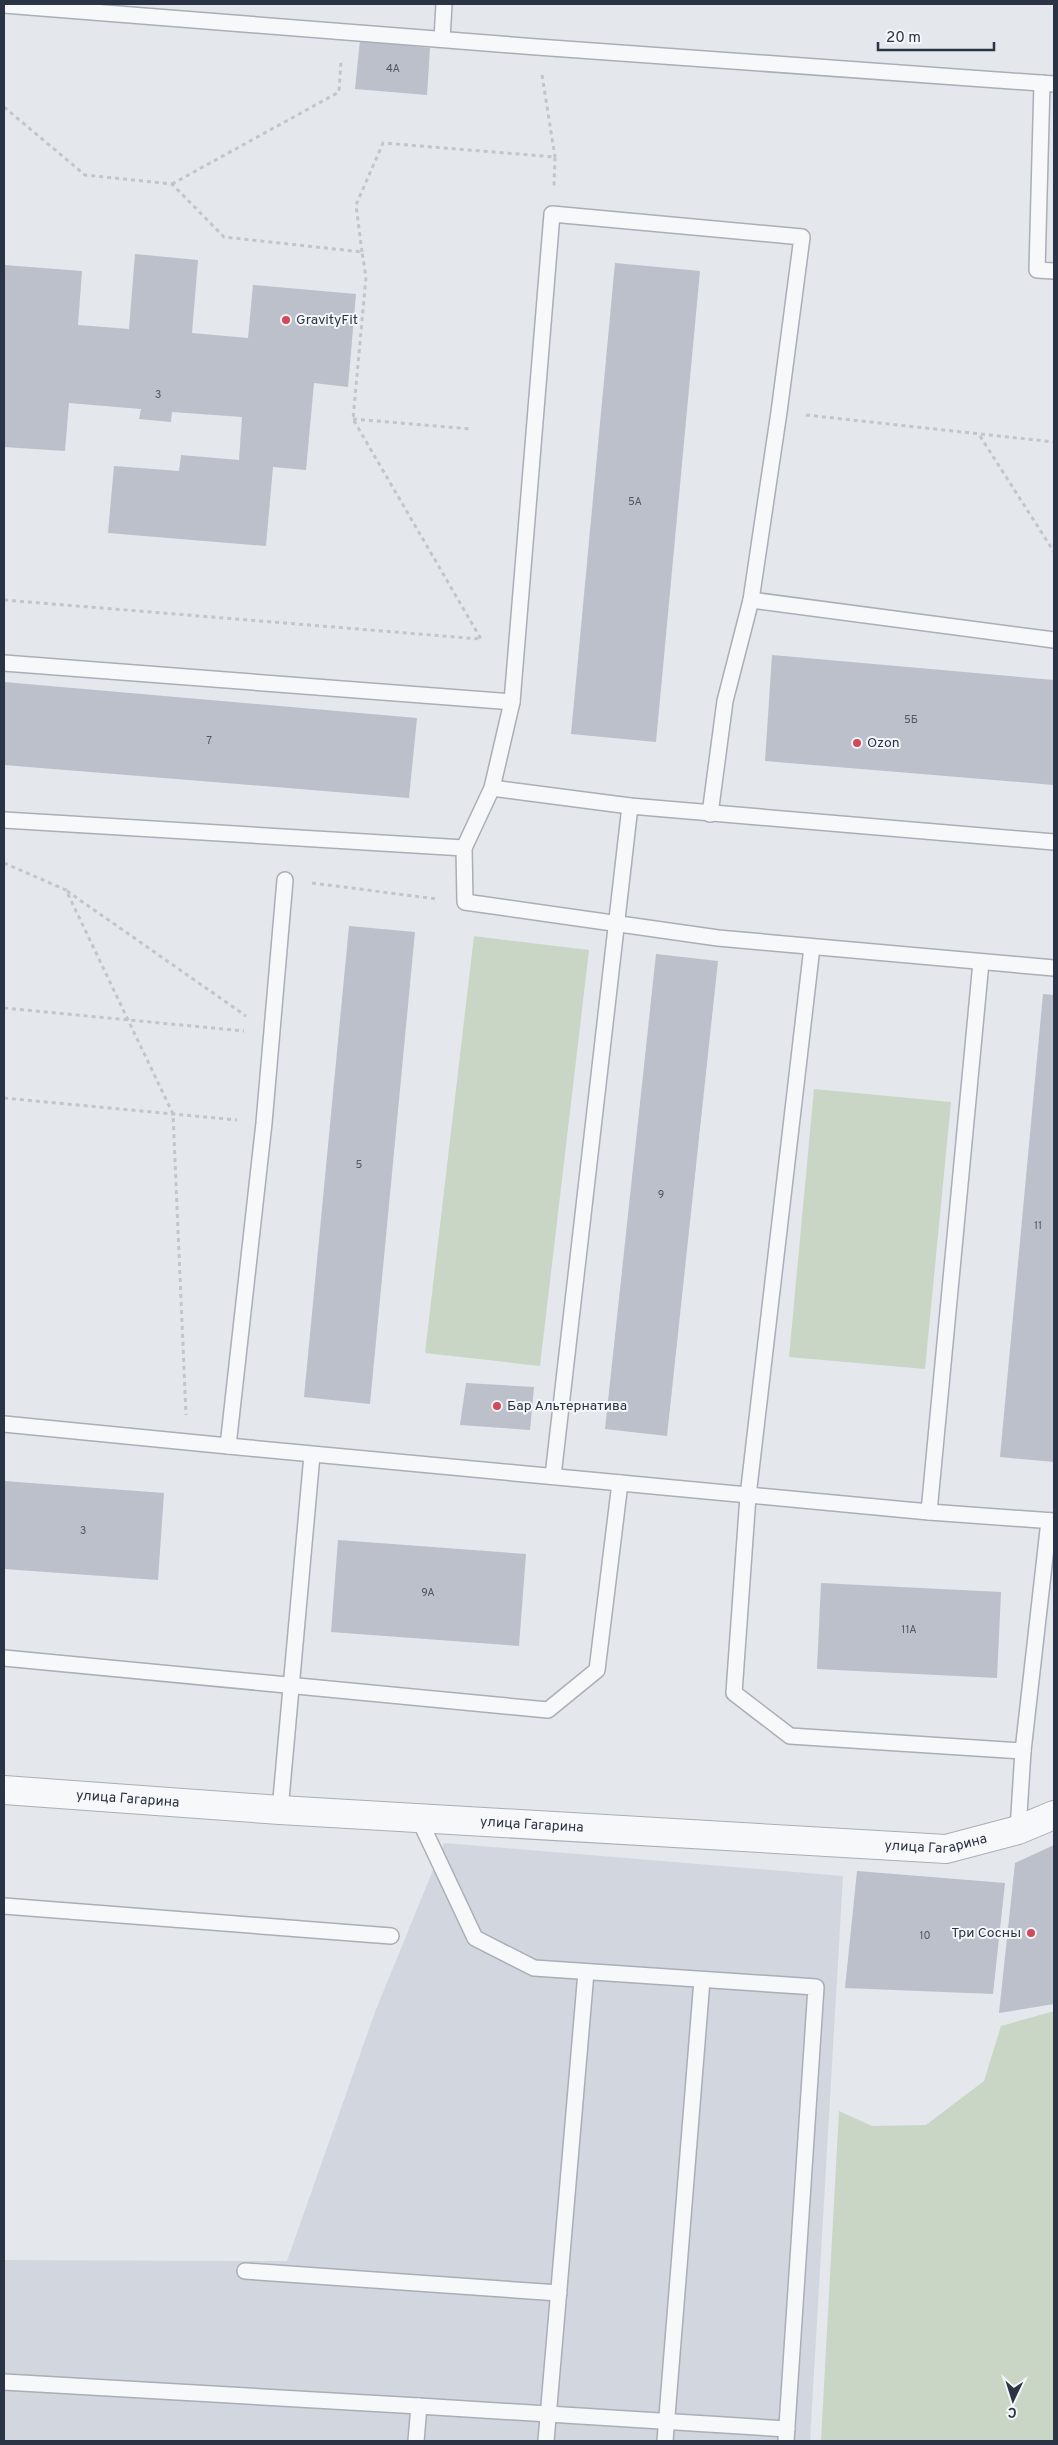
<svg xmlns="http://www.w3.org/2000/svg" width="1058" height="2445" viewBox="0 0 1058 2445" font-family="Overpass,sans-serif">
  <rect width="100%" height="100%" fill="#e4e7ec"/>
  <!-- built -->
  <polygon fill="#d2d6de" points="444,1843 843,1876 810,2441 4,2441 4,2260 287,2261 375,2012"/>
  <!-- green -->
  <g fill="#c9d6c5">
    <polygon points="474,936 589,950 540,1366 425,1353"/>
    <polygon points="814,1089 951,1102 925,1369 789,1357"/>
    <polygon points="1054,2011 1054,2441 821,2441 839,2111 872,2126 926,2125 984,2081 1001,2026"/>
  </g>
  <!-- building -->
  <g fill="#bbc0ca">
    <polygon points="360,40 430,48 427,95 355,89"/>
    <polygon points="135,254 198,260 192,333 248,338 253,285 356,294 348,387 314,383 306,470 273,467 266,546 108,533 114,466 179,471 181,455 239,460 242,417 172,412 171,422 139,419 141,409 69,403 65,451 4,447 4,265 82,271 78,325 129,329"/>
    <polygon points="615,263 700,271 656,742 571,734"/>
    <polygon points="772,655 1054,680 1054,785 765,761"/>
    <polygon points="4,682 417,718 409,798 4,765"/>
    <polygon points="349,926 415,932 370,1404 304,1397"/>
    <polygon points="656,954 718,961 667,1436 605,1429"/>
    <polygon points="1043,994 1054,995 1054,1462 1000,1457"/>
    <polygon points="466,1383 534,1387 530,1430 460,1425"/>
    <polygon points="4,1481 164,1493 158,1580 4,1569"/>
    <polygon points="338,1540 526,1554 519,1646 331,1632"/>
    <polygon points="821,1583 1001,1592 997,1678 817,1669"/>
    <polygon points="1054,1845 1054,2004 999,2013 1015,1863"/>
    <polygon points="857,1871 1005,1883 993,1994 845,1988"/>
  </g>
  <g fill="none" stroke-linecap="round" stroke-linejoin="round">
    <defs>
      <g id="service">
        <polyline points="4,5 537,47 1054,84"/>
        <polyline points="442,39 444,4"/>
        <polyline points="1042,83 1037,270 1054,271"/>
        <polyline points="751,600 1054,640"/>
        <polyline points="4,663 512,702"/>
        <polyline points="492,788 630,806 1054,842"/>
        <polyline points="710,814 725,701 751,600 779,412 802,237 552,214 512,702 492,788 464,848 465,902 718,938 1054,968"/>
        <polyline points="4,820 464,848"/>
        <polyline points="812,947 748,1496 734,1693 790,1736 1023,1751"/>
        <polyline points="4,1424 228,1446 264,1123 285,880"/>
        <polyline points="228,1446 929,1512 981,962"/>
        <polyline points="553,1476 630,806"/>
        <polyline points="929,1512 1054,1521"/>
        <polyline points="4,1658 548,1710 597,1670 620,1483"/>
        <polyline points="280,1810 312,1455"/>
        <polyline points="419,1819 475,1938 534,1968 816,1987 786,2441"/>
        <polyline points="1018,1830 1023,1751 1049,1521"/>
        <polyline points="4,1906 391,1936"/>
        <polyline points="245,2271 559,2293"/>
        <polyline points="4,2382 419,2406"/>
        <polyline points="416,2441 419,2406 787,2429"/>
        <polyline points="546,2441 586,1972"/>
        <polyline points="665,2441 702,1980"/>
      </g>
      <g id="minor">
        <path id="s1" d="M4 1790 280 1810 946 1849 1018 1830 1054 1815"/>
      </g>
    </defs>
    <!-- service casing -->
    <use href="#service" stroke="#a9aeb7" stroke-width="18"/>
    <!-- minor casing -->
    <use href="#minor" stroke="#a9aeb7" stroke-width="30"/>
    <!-- path -->
    <g stroke="#c2c5cb" stroke-width="3" stroke-dasharray="4 4" stroke-linecap="butt">
      <polyline points="542,75 555,157"/>
      <polyline points="4,107 85,175 172,184 224,237 362,252 366,277 353,419 481,639"/>
      <polyline points="172,184 339,92 341,60"/>
      <polyline points="362,252 356,205 383,143 555,157 554,186"/>
      <polyline points="806,415 1054,442"/>
      <polyline points="353,419 471,429"/>
      <polyline points="980,436 1054,552"/>
      <polyline points="4,600 480,639"/>
      <polyline points="4,863 66,890 173,1114 186,1415"/>
      <polyline points="312,883 437,899"/>
      <polyline points="67,891 246,1016"/>
      <polyline points="4,1008 244,1031"/>
      <polyline points="4,1098 237,1120"/>
    </g>
    <!-- service -->
    <use href="#service" stroke="#f7f8fa" stroke-width="15"/>
    <!-- minor -->
    <use href="#minor" stroke="#f7f8fa" stroke-width="28"/>
  </g>
  <!-- markers -->
  <g fill="#d1495b" stroke="#f4f6f9" stroke-width="2">
    <circle cx="286" cy="320" r="5"/>
    <circle cx="857" cy="743" r="5"/>
    <circle cx="497" cy="1406" r="5"/>
    <circle cx="1031" cy="1933" r="5"/>
  </g>
  <g text-anchor="middle" dominant-baseline="central" stroke-width="4" stroke-linejoin="round" paint-order="stroke">
    <!-- number labels -->
    <g font-size="11" fill="#4f5766">
      <text x="393" y="69">4А</text>
      <text x="158" y="395">3</text>
      <text x="635" y="502">5А</text>
      <text x="911" y="720">5Б</text>
      <text x="209" y="741">7</text>
      <text x="359" y="1165">5</text>
      <text x="661" y="1195">9</text>
      <text x="1038" y="1226">11</text>
      <text x="83" y="1531">3</text>
      <text x="428" y="1593">9А</text>
      <text x="909" y="1630">11А</text>
      <text x="925" y="1936">10</text>
    </g>
    <!-- poi labels -->
    <g font-size="14" fill="#2b3445" stroke="#f4f6f9" text-anchor="start">
      <text x="296" y="320">GravityFit</text>
      <text x="867" y="743">Ozon</text>
      <text x="507" y="1406">Бар Альтернатива</text>
      <text x="1021" y="1933" text-anchor="end">Три Сосны</text>
    </g>
    <!-- street labels -->
    <g font-size="14" fill="#2b3445" stroke="#f4f6f9">
      <text stroke="none"><textPath href="#s1" startOffset="124">улица Гагарина</textPath></text>
      <text stroke="none"><textPath href="#s1" startOffset="529">улица Гагарина</textPath></text>
      <text stroke="none"><textPath href="#s1" startOffset="934">улица Гагарина</textPath></text>
    </g>
  </g>
  <!-- border -->
  <rect width="1058" height="2445" fill="none" stroke="#2b3445" stroke-width="10"/>
  <!-- north arrow -->
  <g transform="translate(1013 2400) rotate(184)" stroke="#f4f6f9" stroke-width="4" paint-order="stroke">
  <path d="M0-4L9 19L0 12L-9 19Z" fill="#2b3445"/>
  <text y="-8" font-size="14" font-weight="bold" text-anchor="middle" fill="#2b3445">С</text>
  </g>
  <!-- scale -->
  <path d="M878 42v8h116v-8" fill="none" stroke="#2b3445" stroke-width="2.5"/>
  <text x="886" y="42" font-size="15" fill="#2b3445" stroke="#f4f6f9" stroke-width="4" paint-order="stroke">20 m</text>
</svg>
